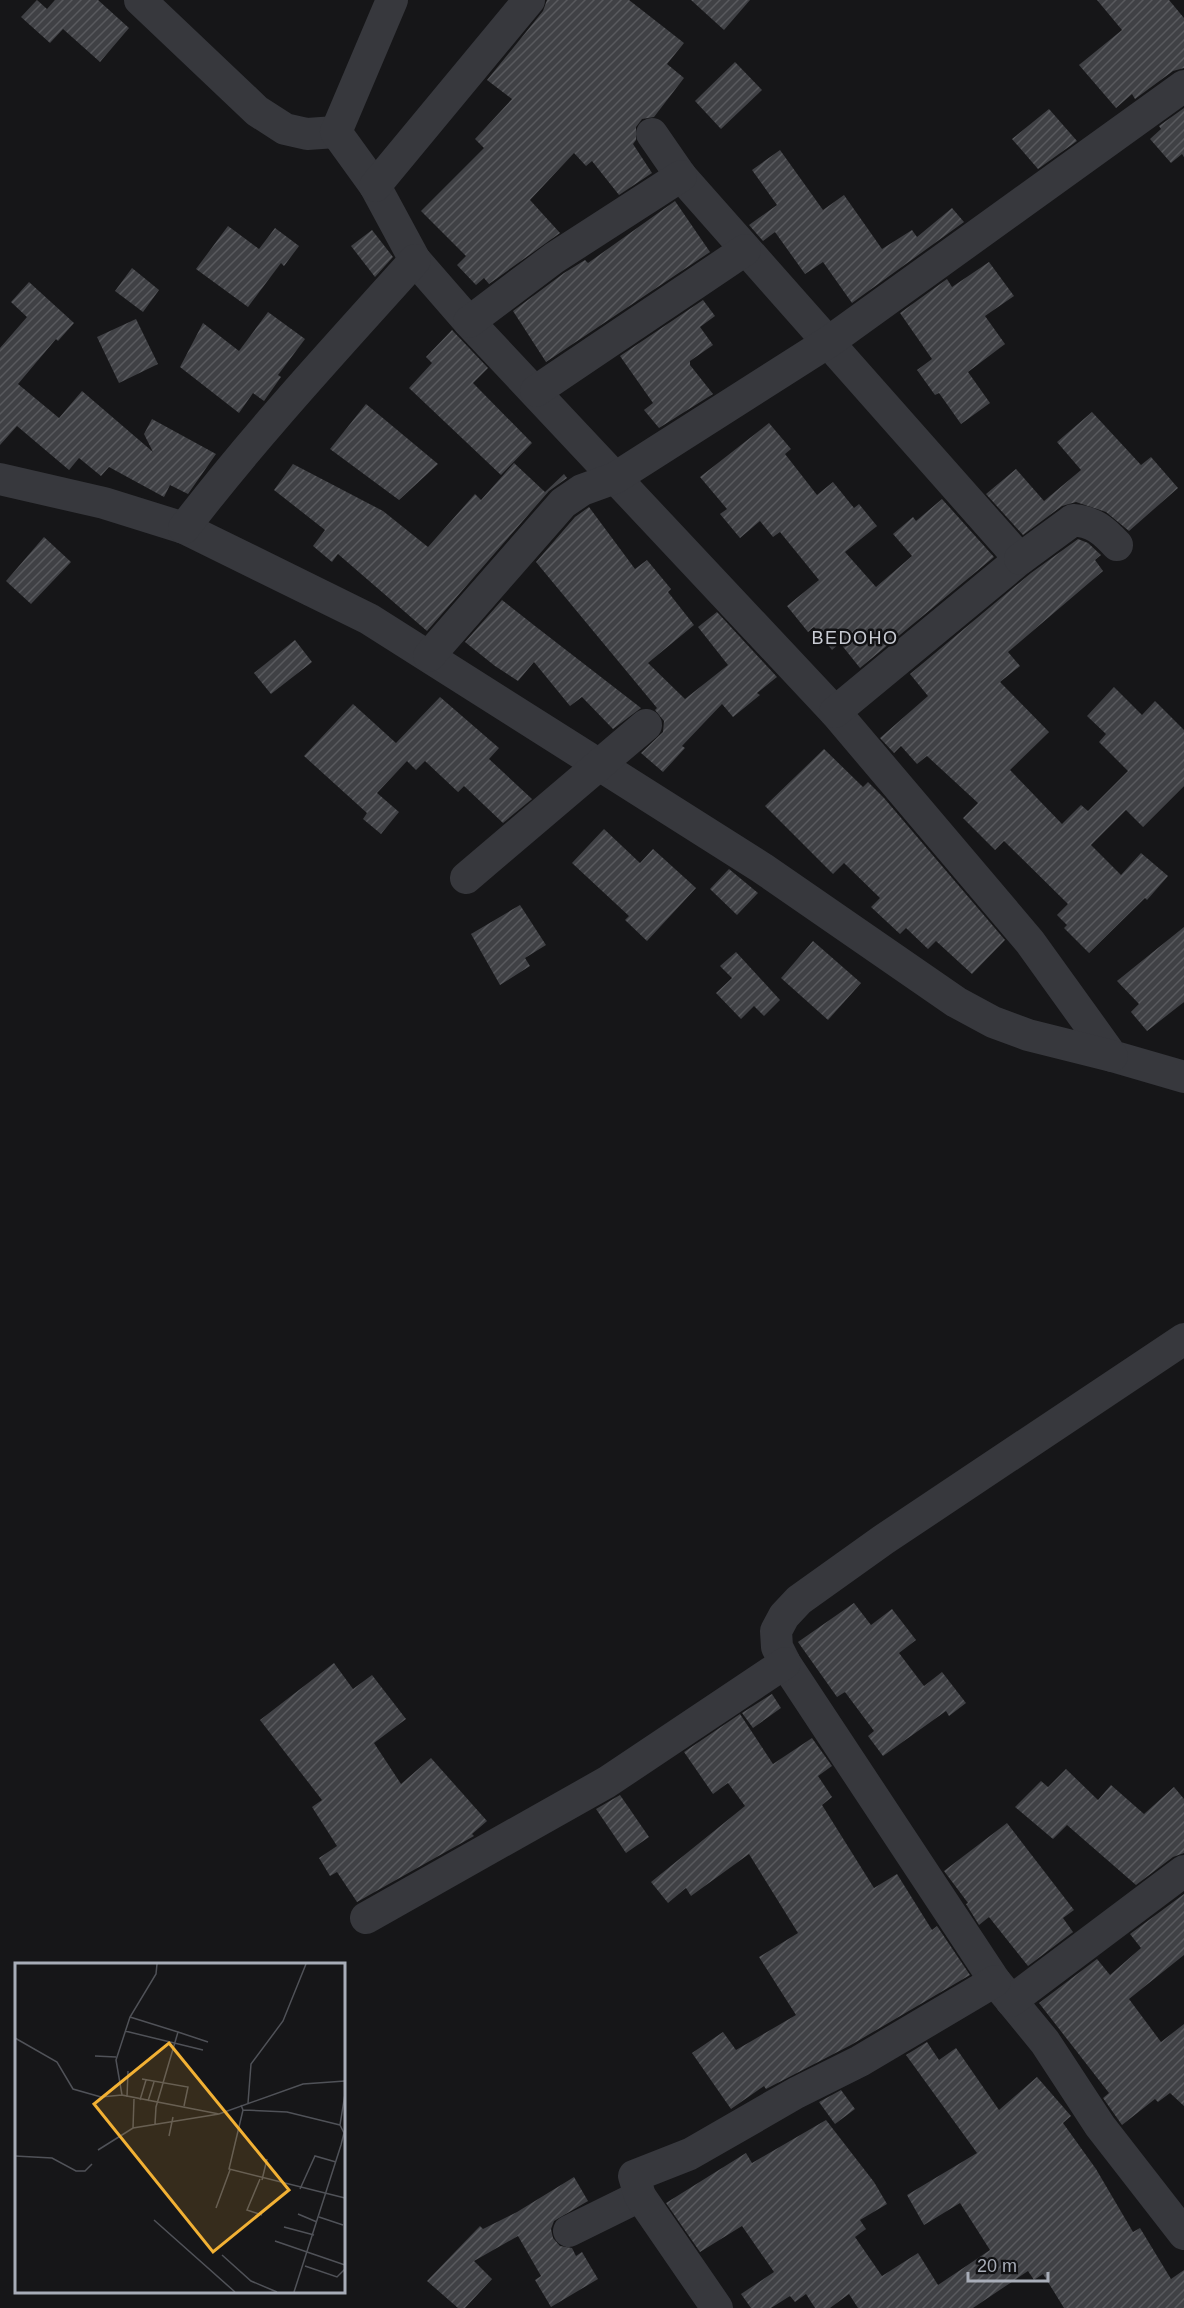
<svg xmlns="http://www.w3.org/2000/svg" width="1184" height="2308" viewBox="0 0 1184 2308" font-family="Helvetica,sans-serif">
  <defs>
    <pattern id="building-hatch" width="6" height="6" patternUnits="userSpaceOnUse" patternTransform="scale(1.5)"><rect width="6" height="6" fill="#404145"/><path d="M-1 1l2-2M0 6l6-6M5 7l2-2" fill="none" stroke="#595a5e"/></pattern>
  </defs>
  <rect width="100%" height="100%" fill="#161618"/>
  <!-- building -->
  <g fill="url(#building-hatch)">
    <polygon points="37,0 47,9 55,0 98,0 129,28 100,62 63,29 50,43 21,17"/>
    <polygon points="547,0 629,0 684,43 667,64 684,78 654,117 642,119 636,127 636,140 633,144 652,173 619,195 592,161 586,166 574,153 530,200 560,233 489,284 484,278 476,285 457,265 466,256 421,211 484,148 475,139 512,99 487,80 543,11"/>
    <polygon points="691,0 750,0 724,30"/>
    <polygon points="1097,0 1169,0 1184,18 1184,68 1173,71 1135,99 1132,94 1116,108 1079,65 1122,30"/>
    <polygon points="735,62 762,90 721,129 695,101"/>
    <polygon points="1184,108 1184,157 1182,154 1171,163 1150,139 1161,129 1159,126"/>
    <polygon points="1049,109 1077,141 1038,169 1012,139"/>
    <polygon points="780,150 823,210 844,195 882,249 912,230 917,237 952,208 964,222 852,303 823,262 805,274 775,232 763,241 749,225 777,205 752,170"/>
    <polygon points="675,201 710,252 546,362 513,311 564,273 585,260 588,263"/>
    <polygon points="228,226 259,249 275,228 299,246 284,266 281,263 248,307 196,269"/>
    <polygon points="372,230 393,257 375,277 351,246"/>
    <polygon points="989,262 1014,296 985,316 1005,344 968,372 990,403 961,424 939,393 935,395 917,370 932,359 900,313 947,279 952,287"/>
    <polygon points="132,268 159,290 143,312 115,291"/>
    <polygon points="29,282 74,323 58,341 56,339 18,384 59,418 82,391 153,452 144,434 152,419 216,454 188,494 170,485 164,497 109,467 101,476 79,458 69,470 17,426 0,445 0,348 27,317 11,302"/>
    <polygon points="703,300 715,316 700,327 713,345 690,361 690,365 713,394 659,428 644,410 653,403 620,356"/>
    <polygon points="268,312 305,339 278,375 281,377 264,401 253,393 239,413 180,367 203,323 239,351"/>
    <polygon points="136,319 158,364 119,383 97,337"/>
    <polygon points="452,330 488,368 473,383 532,443 501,475 409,388 432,363 426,357"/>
    <polygon points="366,404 438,464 399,500 330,449"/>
    <polygon points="1092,412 1141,465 1151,457 1178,488 1129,531 1106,512 1076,502 1062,506 1023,535 986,494 1016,469 1044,501 1081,470 1057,442"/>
    <polygon points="769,423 791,449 785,454 817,495 833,482 854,508 859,504 877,526 845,552 876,587 912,556 893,534 913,517 916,521 942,499 994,557 860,668 840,643 832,650 814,627 808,632 787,606 819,580 780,532 773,537 760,521 740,538 720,514 727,509 700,477"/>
    <polygon points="514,463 545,492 564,474 567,478 549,491 427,631 338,554 332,562 313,546 325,530 274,490 293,464 383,511 428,547 475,494 481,500"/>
    <polygon points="589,507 635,569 647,560 671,589 668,592 694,625 648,663 685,699 728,665 698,627 717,612 777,677 757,693 760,695 733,717 722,704 682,746 685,748 663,772 641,753 663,732 664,721 655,710 657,708 536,562 575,517"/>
    <polygon points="44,537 71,562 31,604 6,581"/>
    <polygon points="1078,539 1088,543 1101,555 1095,560 1103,571 1008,652 1020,666 1000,682 1049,732 1010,770 1062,824 1081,805 1088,811 1128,771 1099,742 1106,734 1087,716 1114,687 1142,715 1155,701 1184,730 1184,786 1143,827 1126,810 1091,845 1121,875 1141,853 1168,876 1147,900 1145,898 1089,953 1064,928 1067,925 1057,915 1068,904 1004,841 995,850 963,818 978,803 927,756 917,764 901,746 894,753 880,738 928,696 910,674 1031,573"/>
    <polygon points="502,600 535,626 641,708 613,729 582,697 570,706 534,662 518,681 495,666 465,642"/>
    <polygon points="295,640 312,662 271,694 254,673"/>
    <polygon points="440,697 499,748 489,759 532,799 503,823 464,786 458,792 425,761 416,770 407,761 377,793 399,812 381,834 363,819 367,813 304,756 353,704 396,743"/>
    <polygon points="824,749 863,787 868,782 884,798 1005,940 972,974 936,941 928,949 906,928 900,934 871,907 880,898 844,863 833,874 765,806"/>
    <polygon points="604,829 640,863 653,849 696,888 647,941 625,920 629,916 572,863"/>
    <polygon points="729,869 758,893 737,915 710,889"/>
    <polygon points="520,905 546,945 525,958 530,966 500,985 471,934"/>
    <polygon points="1184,927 1184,1002 1147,1031 1131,1012 1139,1004 1117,981"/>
    <polygon points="813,941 861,983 828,1020 781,978"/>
    <polygon points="736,952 780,1000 764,1016 754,1006 741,1019 716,993 732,978 720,966"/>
    <polygon points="854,1603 871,1625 892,1609 916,1640 899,1653 924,1686 942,1672 966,1703 949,1716 946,1711 883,1756 868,1736 874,1731 845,1692 837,1697 798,1642"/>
    <polygon points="334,1663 353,1689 372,1675 406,1719 374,1743 401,1784 431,1758 487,1821 472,1834 474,1836 357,1902 337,1872 330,1876 319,1858 337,1846 312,1807 322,1800 260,1720"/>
    <polygon points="772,1694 781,1708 753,1728 742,1713"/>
    <polygon points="740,1714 773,1764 812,1738 832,1766 818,1776 832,1797 822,1805 874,1888 897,1874 932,1930 937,1926 970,1975 851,2045 766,2089 764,2086 731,2109 692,2053 723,2032 736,2050 796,2015 759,1957 798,1933 749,1854 691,1896 686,1888 668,1903 651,1882 745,1806 728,1783 713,1794 684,1752"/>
    <polygon points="1066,1769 1098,1800 1111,1785 1144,1814 1174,1787 1184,1799 1184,1853 1173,1857 1136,1885 1067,1825 1053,1839 1015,1807 1041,1781 1048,1787"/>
    <polygon points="620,1795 649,1837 626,1853 596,1809"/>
    <polygon points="1007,1823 1074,1910 1063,1918 1073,1932 1028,1966 989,1917 979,1925 966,1904 968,1903 944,1871"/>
    <polygon points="1184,1894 1184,1955 1129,1999 1161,2042 1184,2024 1184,2106 1170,2093 1158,2102 1155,2099 1122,2125 1103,2098 1109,2093 1039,2003 1097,1959 1110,1975 1141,1948 1130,1934"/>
    <polygon points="927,2042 939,2060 956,2048 999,2110 1037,2077 1071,2116 1063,2123 1096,2169 1133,2232 1140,2228 1171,2279 1184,2270 1184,2308 1064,2308 1043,2274 1034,2280 1028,2271 973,2308 858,2308 849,2294 830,2308 815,2308 806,2294 795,2302 790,2296 771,2308 751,2308 741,2294 774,2272 742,2226 700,2252 666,2203 746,2153 752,2163 826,2120 874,2182 887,2204 860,2220 866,2229 855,2237 882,2276 918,2253 938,2285 990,2250 960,2203 924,2225 907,2195 977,2153 906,2055"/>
    <polygon points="841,2090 855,2109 835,2124 819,2102"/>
    <polygon points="574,2177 588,2201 554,2221 551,2229 553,2238 560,2246 572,2248 576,2256 582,2252 598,2279 551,2307 535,2280 541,2276 518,2236 474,2261 492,2279 465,2308 458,2308 427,2281 480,2226 483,2229 517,2212"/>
  </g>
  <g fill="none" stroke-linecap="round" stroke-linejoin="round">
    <!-- street -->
    <g stroke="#37383d" stroke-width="32">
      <polyline points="140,0 257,111 285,129 307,134 336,132"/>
      <polyline points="392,0 336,132 375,186 415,260 469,322 835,712 1030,942 1112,1056 1184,1077"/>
      <polyline points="652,134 681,176 1020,559 835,712"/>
      <polyline points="375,186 529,0"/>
      <polyline points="469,322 554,258 681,176"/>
      <polyline points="536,391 745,250"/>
      <polyline points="0,479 104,503 184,528 369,619 762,868 956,1002 993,1022 1028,1035 1112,1056"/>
      <path d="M184 528C256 434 336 348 415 260"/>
      <path d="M1020 559 1073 520C1094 522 1103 530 1117 545"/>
      <polyline points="429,656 563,503 582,490 615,478 830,341 1184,86"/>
      <polyline points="466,878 646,725"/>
      <polyline points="1184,1339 883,1540 799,1600 784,1616 776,1631 777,1647 785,1663 995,1981 1045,2042 1100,2126 1184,2234"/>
      <polyline points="366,1918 607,1782 785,1663"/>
      <polyline points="1011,2001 1184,1871"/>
      <polyline points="569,2231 640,2196"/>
      <polyline points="717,2308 640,2196 634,2176 690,2154 796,2093 860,2061 995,1981"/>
    </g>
  </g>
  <g text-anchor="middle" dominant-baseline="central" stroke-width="5" stroke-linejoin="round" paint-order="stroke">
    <!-- quarter labels -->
    <g font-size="18" letter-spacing="1.5" fill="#c9ccd4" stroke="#111113">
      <text x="855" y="638">BEDOHO</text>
    </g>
  </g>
  <!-- overview -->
  <g transform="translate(15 1963)">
    <rect width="330" height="330" fill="#161618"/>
    <path fill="none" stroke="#505258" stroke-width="1.5" d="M142 1 141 11 115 54 101 97 107 132 204 151 288 121 330 118M115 54 163 69 141 144 140 161M110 68 188 87M163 69 193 79M0 75 42 99 58 126 86 134 107 132M80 93 101 94M127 116 173 124 169 143M112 134 113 108M125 137 131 117M133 138 139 119M233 140 236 101 268 58 291 1M226 142 228 147 214 206 330 235M228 147 272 149 325 162M118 165 119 136M154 173 158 154M83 187 118 165 204 151M0 193 37 195 61 208H70L77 201M245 216 232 247 247 252M247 217 252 196M285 226 300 193 321 199M201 245 215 207M283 251 302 259M304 254 328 262M139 257 220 329M269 264 299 272M260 278 330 302M207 292 236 318 262 329M290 303 322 314 330 306M279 329 326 182 329 170 325 162 330 131"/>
    <path fill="#f2b134" fill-opacity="0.15" stroke="#f2b134" stroke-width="3" d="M154 80 274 227 198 289 79 141Z"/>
    <rect width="330" height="330" fill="none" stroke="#a8adb8" stroke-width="3"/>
  </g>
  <!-- scale -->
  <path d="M968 2272v9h80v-9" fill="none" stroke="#a8adb8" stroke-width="3"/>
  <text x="977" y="2272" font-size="18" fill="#a8adb8" stroke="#111113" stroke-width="4.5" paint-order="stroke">20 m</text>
</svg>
